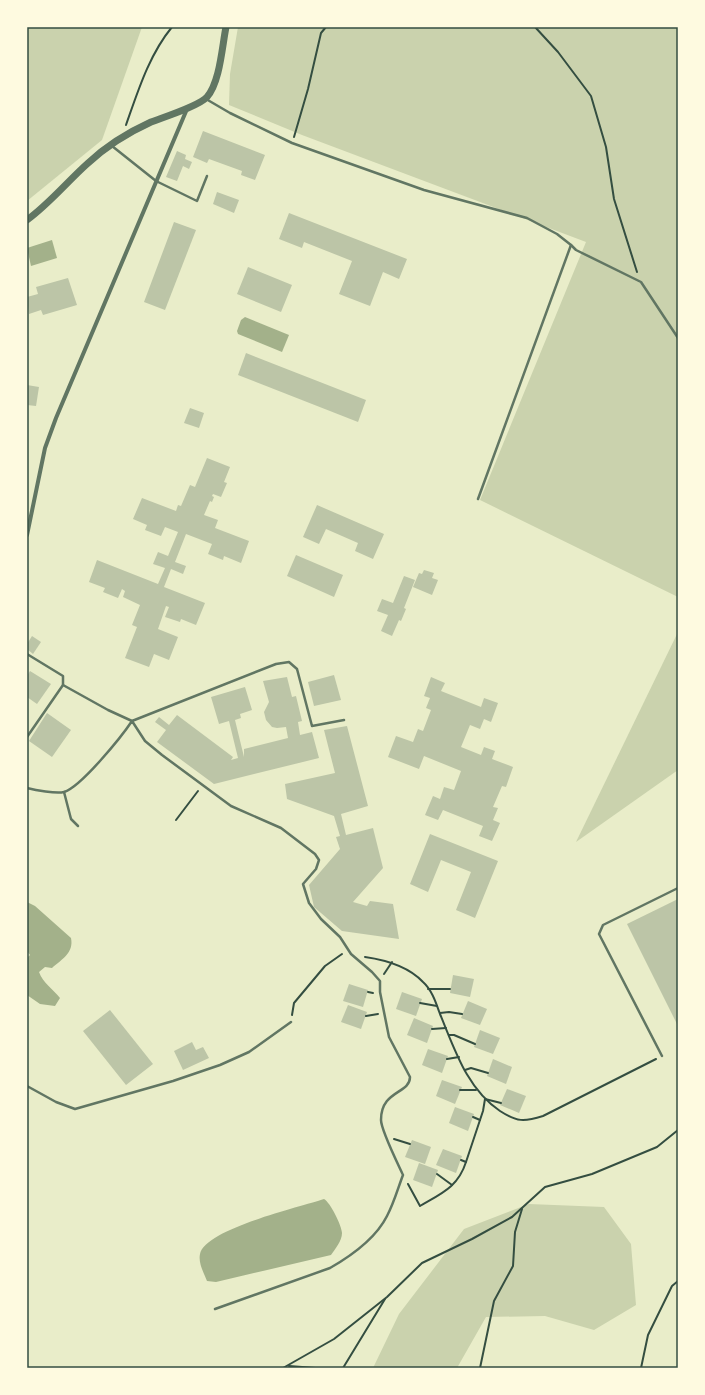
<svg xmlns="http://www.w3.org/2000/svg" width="705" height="1395" viewBox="0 0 705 1395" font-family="Rubik,sans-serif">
  <rect width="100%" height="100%" fill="#e9edc9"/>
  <!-- green -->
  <g fill="#cad2ad">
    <polygon points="27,27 142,27 102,140 27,201"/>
    <polygon points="238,27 678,27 678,597 480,500 586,242 302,135 229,105 230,74"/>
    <polygon points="678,632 678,770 576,842"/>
    <polygon points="529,1204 604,1207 631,1244 636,1305 594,1330 545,1316 486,1317 457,1368 373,1368 399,1314 464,1229"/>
  </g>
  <!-- water -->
  <g fill="#a3b18a">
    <polygon points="52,240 57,258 31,266 27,248"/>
    <polygon points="245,317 289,335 282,352 238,334 237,331 241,320"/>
    <path d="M27 902 35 906 71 938C74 953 62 959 52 968L45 967 39 972C43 983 53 989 60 998L55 1006 40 1004 27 995V958L30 955 27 951Z"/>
    <path d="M324 1199C330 1202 342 1226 342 1233 342 1241 335 1249 331 1255L216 1282 207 1281C204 1273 198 1263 200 1254 205 1229 300 1207 324 1199Z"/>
  </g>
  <!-- building -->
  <g fill="#bcc5a7">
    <polygon points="203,131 265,155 255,180 241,175 242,171 209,159 207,163 193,157"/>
    <polygon points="177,151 186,155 185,159 192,162 189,169 183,166 177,181 166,177"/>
    <polygon points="217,192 239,200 234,213 213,204"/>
    <polygon points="289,213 407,259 399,279 383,272 370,306 339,294 352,261 304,242 302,248 279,239"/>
    <polygon points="174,222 196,230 165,310 144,302"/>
    <polygon points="248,267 292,285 281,312 237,294"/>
    <polygon points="68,278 77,305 43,315 41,310 29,314 27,297 38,294 36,287"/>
    <polygon points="246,353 366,400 358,422 238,375"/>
    <polygon points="27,385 39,387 36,406 27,405"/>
    <polygon points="190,408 204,413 199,428 184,423"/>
    <polygon points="207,458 230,467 224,482 227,483 221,497 213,494 212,496 214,497 212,502 210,501 204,515 218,520 215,528 249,541 241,563 224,556 223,560 208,554 212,544 186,534 175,562 186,566 183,574 171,569 164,587 205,603 196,625 181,619 180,622 165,617 169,607 166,606 158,629 178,637 169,660 154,654 149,667 125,658 137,627 132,625 140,605 123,597 125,591 122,589 118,598 103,592 105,588 89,582 97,560 158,584 165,568 153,564 158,552 168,556 178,532 165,527 161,536 145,530 147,525 133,519 142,498 176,511 178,505 181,506 190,485 195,487"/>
    <polygon points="317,505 384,534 373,559 355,551 358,543 326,529 319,544 303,537"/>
    <polygon points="296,555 343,575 334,597 287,576"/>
    <polygon points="424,570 434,573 432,578 438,580 432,595 413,587 419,573 422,574"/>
    <polygon points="404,576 415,580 404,608 406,609 401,621 399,620 392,636 381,631 388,615 377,611 382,599 393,603"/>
    <polygon points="32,636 41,642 33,654 27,649 27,644"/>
    <polygon points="30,671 51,684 37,704 27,697 27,676"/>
    <polygon points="334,675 341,700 314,706 308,682"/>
    <polygon points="287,677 292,697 296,696 302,721 298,722 300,735 312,732 319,758 214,784 157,742 166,730 155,722 159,717 169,725 177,715 233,757 231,760 238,758 229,721 219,724 211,697 245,687 252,710 240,714 241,718 235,720 244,757 244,749 288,738 286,727 277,728 272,727 266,720 264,712 269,702 263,681"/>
    <polygon points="431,677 445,683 441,691 481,707 484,698 498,703 491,722 484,719 480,729 470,725 461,747 481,755 484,747 495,751 492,759 513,767 506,787 502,786 493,807 498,808 493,820 500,823 492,841 479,836 483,826 443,810 438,820 425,815 433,796 440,799 444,787 454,790 461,771 424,756 419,769 388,757 396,736 413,742 418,729 423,731 431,710 426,708 430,698 424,696"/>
    <polygon points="47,713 71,730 52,757 29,741"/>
    <polygon points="347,726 368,806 341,814 346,835 373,828 383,868 353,902 367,906 370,901 393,904 399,939 342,931 314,907 309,885 340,849 336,837 340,836 334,816 287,799 285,784 335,773 324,730"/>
    <polygon points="430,834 498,861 475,918 456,910 471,872 441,860 428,892 410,884"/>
    <polygon points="678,899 678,1026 627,924"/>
    <polygon points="453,975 474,979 470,997 450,993"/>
    <polygon points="349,984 368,990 363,1007 343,1001"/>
    <polygon points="402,992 422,999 416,1016 396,1009"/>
    <polygon points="468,1001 487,1009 480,1025 461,1018"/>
    <polygon points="348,1005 367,1012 361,1029 341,1022"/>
    <polygon points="110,1010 153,1064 126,1085 83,1031"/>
    <polygon points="414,1018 433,1026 427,1043 407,1035"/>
    <polygon points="480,1030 500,1038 493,1054 474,1047"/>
    <polygon points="192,1042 196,1050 203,1047 209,1058 183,1070 174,1051"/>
    <polygon points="428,1049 448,1056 442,1073 422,1065"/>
    <polygon points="493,1059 512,1067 506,1084 487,1076"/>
    <polygon points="442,1080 462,1087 455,1104 436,1096"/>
    <polygon points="507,1089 526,1096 519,1113 500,1105"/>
    <polygon points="455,1107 474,1114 468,1131 449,1123"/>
    <polygon points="412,1140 431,1147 425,1164 405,1157"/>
    <polygon points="443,1149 462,1156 456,1173 436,1165"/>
    <polygon points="419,1163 438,1170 432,1187 413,1180"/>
  </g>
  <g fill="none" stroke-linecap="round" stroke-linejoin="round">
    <!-- path -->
    <g stroke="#344e41" stroke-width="2">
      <polyline points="535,27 558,52 591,96 606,147 614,199 637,272"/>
      <path d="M126 125C138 91 149 55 172 27"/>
      <polyline points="294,137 308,89 321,33 326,27"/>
      <polyline points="176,820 198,791"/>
      <path d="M365 957C386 960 408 966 423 982 432 990 436 1003 440 1014 455 1050 467 1089 500 1111 517 1122 524 1122 543 1116L656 1059"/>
      <polyline points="384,974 392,962"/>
      <polyline points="428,989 450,989"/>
      <polyline points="368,992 373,993"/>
      <polyline points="420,1003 437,1006"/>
      <polyline points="440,1013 449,1012 462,1014"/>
      <polyline points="292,1015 294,1003 325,966 342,954"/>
      <polyline points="366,1016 378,1014"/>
      <polyline points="432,1029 446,1028"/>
      <polyline points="449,1035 454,1035 475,1044"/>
      <polyline points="447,1059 459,1057"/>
      <polyline points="465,1070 471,1068 488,1073"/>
      <polyline points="460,1090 476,1090"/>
      <polyline points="473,1117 480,1120"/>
      <polyline points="394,1139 410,1144"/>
      <polyline points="461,1160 466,1162 483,1111 485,1099 501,1103"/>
      <polyline points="437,1174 452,1185"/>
      <path d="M408 1184 420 1206C442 1193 458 1187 466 1162"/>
      <polyline points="289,1366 315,1368"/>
      <polyline points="283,1368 334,1339 387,1297 422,1263 472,1239 512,1217 545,1187 592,1174 657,1147 678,1130"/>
      <polyline points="343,1368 385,1299"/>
      <polyline points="480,1368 494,1301 513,1266 515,1232 522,1209"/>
      <polyline points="641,1368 648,1335 672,1286 678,1281"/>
    </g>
    <!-- service -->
    <g stroke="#617663" stroke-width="2.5">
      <polyline points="206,99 230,113 292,143 424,190 527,218 557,234 571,245 478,499"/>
      <polyline points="112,146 156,181 197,201 207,176"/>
      <polyline points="571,245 576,250 641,282 678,338"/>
      <polyline points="27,654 63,676 63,685 27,737"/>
      <polyline points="63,685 108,710 132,721 276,664 289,662 297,669 312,726 344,720"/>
      <path d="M27 788C35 790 56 794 64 792 81 787 122 736 132 721L145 741 162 755 231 806 281 828 315 854 319 860 316 869 303 884 309 903 321 919 340 937 351 954 372 972 380 981V992L389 1037 410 1077C410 1094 381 1090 381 1120 381 1130 398 1164 403 1175 398 1188 394 1203 387 1216 376 1238 351 1256 330 1268L215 1309"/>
      <polyline points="64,792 71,819 78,826"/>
      <polyline points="662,1056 599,934 603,925 678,888"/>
      <polyline points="27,1086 56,1102 75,1109 173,1081 220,1065 249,1052 291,1022"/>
      <polyline points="27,1367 27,1368"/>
    </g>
    <!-- minor -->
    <polyline stroke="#617663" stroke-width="4" points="27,535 45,448 56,418 187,109"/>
    <!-- tertiary -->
    <path stroke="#617663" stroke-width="7" d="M27 220C49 204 67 182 87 164 105 147 129 132 151 122 164 117 199 106 207 97 220 82 222 47 226 27"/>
  </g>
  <!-- border -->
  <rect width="705" height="1395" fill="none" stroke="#fefae0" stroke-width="56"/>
  <rect x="28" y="28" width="649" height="1339" fill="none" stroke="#344e41" stroke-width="1.5"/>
</svg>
